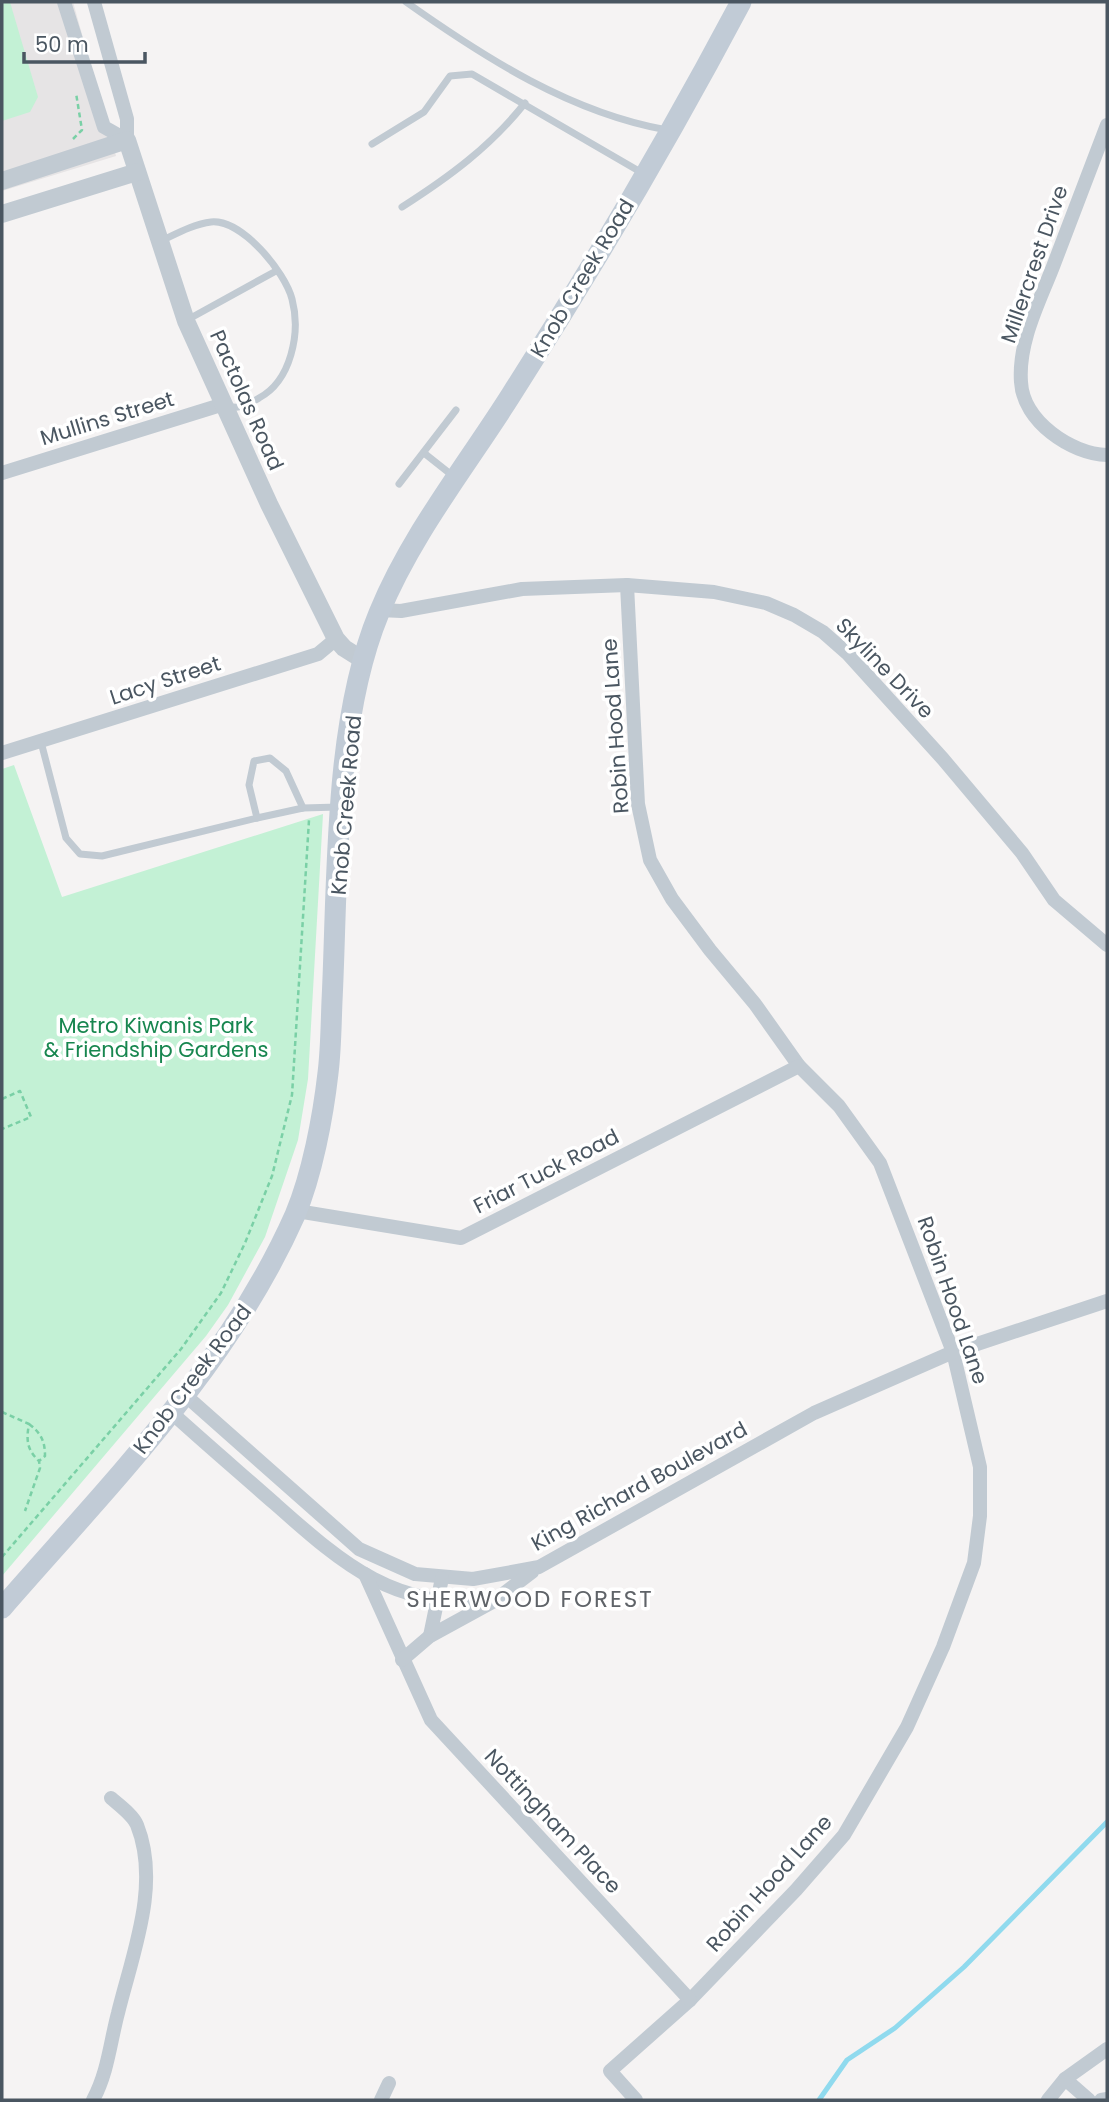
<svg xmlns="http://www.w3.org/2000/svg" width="1109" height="2102" viewBox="0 0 1109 2102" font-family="Poppins,sans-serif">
  <rect width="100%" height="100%" fill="#f5f3f3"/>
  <!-- education -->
  <polygon fill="#e6e4e5" points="2,2 73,2 116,156 2,191"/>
  <!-- green -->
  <g fill="#c3f1d5">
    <polygon points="2,2 10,2 38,97 30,112 2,121"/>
    <polygon points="14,765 62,897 323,814 308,1079 298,1140 265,1237 228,1305 206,1336 2,1576 2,769"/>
  </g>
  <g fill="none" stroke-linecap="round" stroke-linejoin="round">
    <!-- stream -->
    <polyline stroke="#90daee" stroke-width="5" points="819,2100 847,2060 895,2028 964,1967 1107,1822"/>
    <!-- path -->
    <g stroke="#7ad0a6" stroke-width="2.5" stroke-dasharray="5 3.5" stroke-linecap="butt">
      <polyline points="73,139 82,130 76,93"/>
      <polyline points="2,1099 20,1091 31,1117 2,1129"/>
      <path d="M2 1412 29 1424C26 1440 27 1450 39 1461L40 1468 25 1511"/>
      <path d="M29 1424C41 1433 45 1441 45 1456L39 1461"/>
      <polyline points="2,1557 181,1349 221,1293 245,1243 272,1176 292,1095 309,820"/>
    </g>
    <!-- service -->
    <g stroke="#c1cad2" stroke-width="7">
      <path d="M406 2C485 58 571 113 667 130"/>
      <polyline points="372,144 424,112 450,76 472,74 644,174"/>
      <path d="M402 207C449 177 490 147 525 103"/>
      <path d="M161 241C176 234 194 224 211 222 242 219 285 272 292 299 301 333 291 381 259 398 249 404 240 410 229 406"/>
      <polyline points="187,320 276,271"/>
      <polyline points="424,453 453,476"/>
      <polyline points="399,484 456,410"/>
      <polyline points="41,742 66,838 80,854 102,856 257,818 249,785 254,761 270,758 286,771 303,808"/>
      <polyline points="257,818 303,808 338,807"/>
    </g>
    <!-- minor -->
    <g stroke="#c1cad2" stroke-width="14">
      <polyline points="64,2 104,127 127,140 127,119 94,2"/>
      <path d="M1107 125C1089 171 1072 218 1054 264 1040 301 1018 341 1021 382 1023 421 1071 454 1107 455"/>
      <polyline points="2,473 224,404"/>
      <polyline points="627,585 638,804 650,860 672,899 710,950 755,1004 799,1066 839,1106 880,1163 953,1352 980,1467 980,1516 974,1563 943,1647 907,1727 844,1835 796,1890 690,2000 610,2071 636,2100"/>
      <polyline points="380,610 401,611 522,589 627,585 714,592 766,603 794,615 823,632 848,654 943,759 1022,853 1054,900 1107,945"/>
      <polyline points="2,753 318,654 336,639"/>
      <polyline points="297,1211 461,1238 799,1066"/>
      <polyline points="185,1395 359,1549 415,1574 473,1579 539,1567 814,1413 953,1352 1107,1301"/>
      <path d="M172 1413C205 1443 239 1472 273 1502 343 1564 393 1610 494 1601"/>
      <polyline points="365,1574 431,1720 690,2000"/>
      <polyline points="430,1636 442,1578"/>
      <polyline points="402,1660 430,1636 494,1601 532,1572"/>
      <polyline points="1065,2079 1089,2100"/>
      <path d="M93 2100C108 2072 110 2043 118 2013 132 1955 161 1885 137 1825 133 1815 119 1805 111 1798"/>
      <polyline points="381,2100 389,2083"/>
      <polyline points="1048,2100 1065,2079 1107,2049"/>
      <polyline points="1101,2100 1107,2099"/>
    </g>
    <!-- tertiary -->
    <g stroke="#c1cad2" stroke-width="18">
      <polyline points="2,181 127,140 186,321 269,504 336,639 344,648 363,660"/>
      <polyline points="2,214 137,172"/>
    </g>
    <!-- secondary -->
    <path stroke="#c1cbd6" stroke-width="21" d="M2 1608C109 1485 228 1366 295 1215 312 1175 323 1117 328 1073 331 1049 331 1025 332 1001 338 881 333 724 379 613 411 535 466 466 511 395 593 267 670 136 741 2"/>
  </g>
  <g text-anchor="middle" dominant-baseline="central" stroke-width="7" stroke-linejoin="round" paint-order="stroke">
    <!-- street labels -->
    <g font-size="21" fill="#4a5661" stroke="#fff">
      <text transform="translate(1034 264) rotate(-71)">Millercrest Drive</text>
      <text transform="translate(582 278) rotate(-59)">Knob Creek Road</text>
      <text transform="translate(247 400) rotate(66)">Pactolas Road</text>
      <text transform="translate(107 418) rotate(-17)">Mullins Street</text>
      <text transform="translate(885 668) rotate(46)">Skyline Drive</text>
      <text transform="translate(165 680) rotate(-18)">Lacy Street</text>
      <text transform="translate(615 726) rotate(-94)">Robin Hood Lane</text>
      <text transform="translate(346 805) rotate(-85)">Knob Creek Road</text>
      <text transform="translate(546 1171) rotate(-27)">Friar Tuck Road</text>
      <text transform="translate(953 1300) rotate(71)">Robin Hood Lane</text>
      <text transform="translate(192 1379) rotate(-53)">Knob Creek Road</text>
      <text transform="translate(639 1486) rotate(-29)">King Richard Boulevard</text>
      <text transform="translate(553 1821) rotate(47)">Nottingham Place</text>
      <text transform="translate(769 1883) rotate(-48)">Robin Hood Lane</text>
    </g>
    <!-- park labels -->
    <g font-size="21" fill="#17864f" stroke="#fff">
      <text x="156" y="1025">Metro Kiwanis Park<tspan x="156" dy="24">&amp; Friendship Gardens</tspan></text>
    </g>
    <!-- neighbourhood labels -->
    <g font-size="23" letter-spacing="2" fill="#5f6368" stroke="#fff">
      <text x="530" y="1599">SHERWOOD FOREST</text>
    </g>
  </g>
  <!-- border -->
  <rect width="1109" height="2102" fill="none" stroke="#4a5661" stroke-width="7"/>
  <!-- scale -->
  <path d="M24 52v10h121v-10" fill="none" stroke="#4a5661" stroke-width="3.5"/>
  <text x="35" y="52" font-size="21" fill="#4a5661" stroke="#ffffff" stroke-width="5" paint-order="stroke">50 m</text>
</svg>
